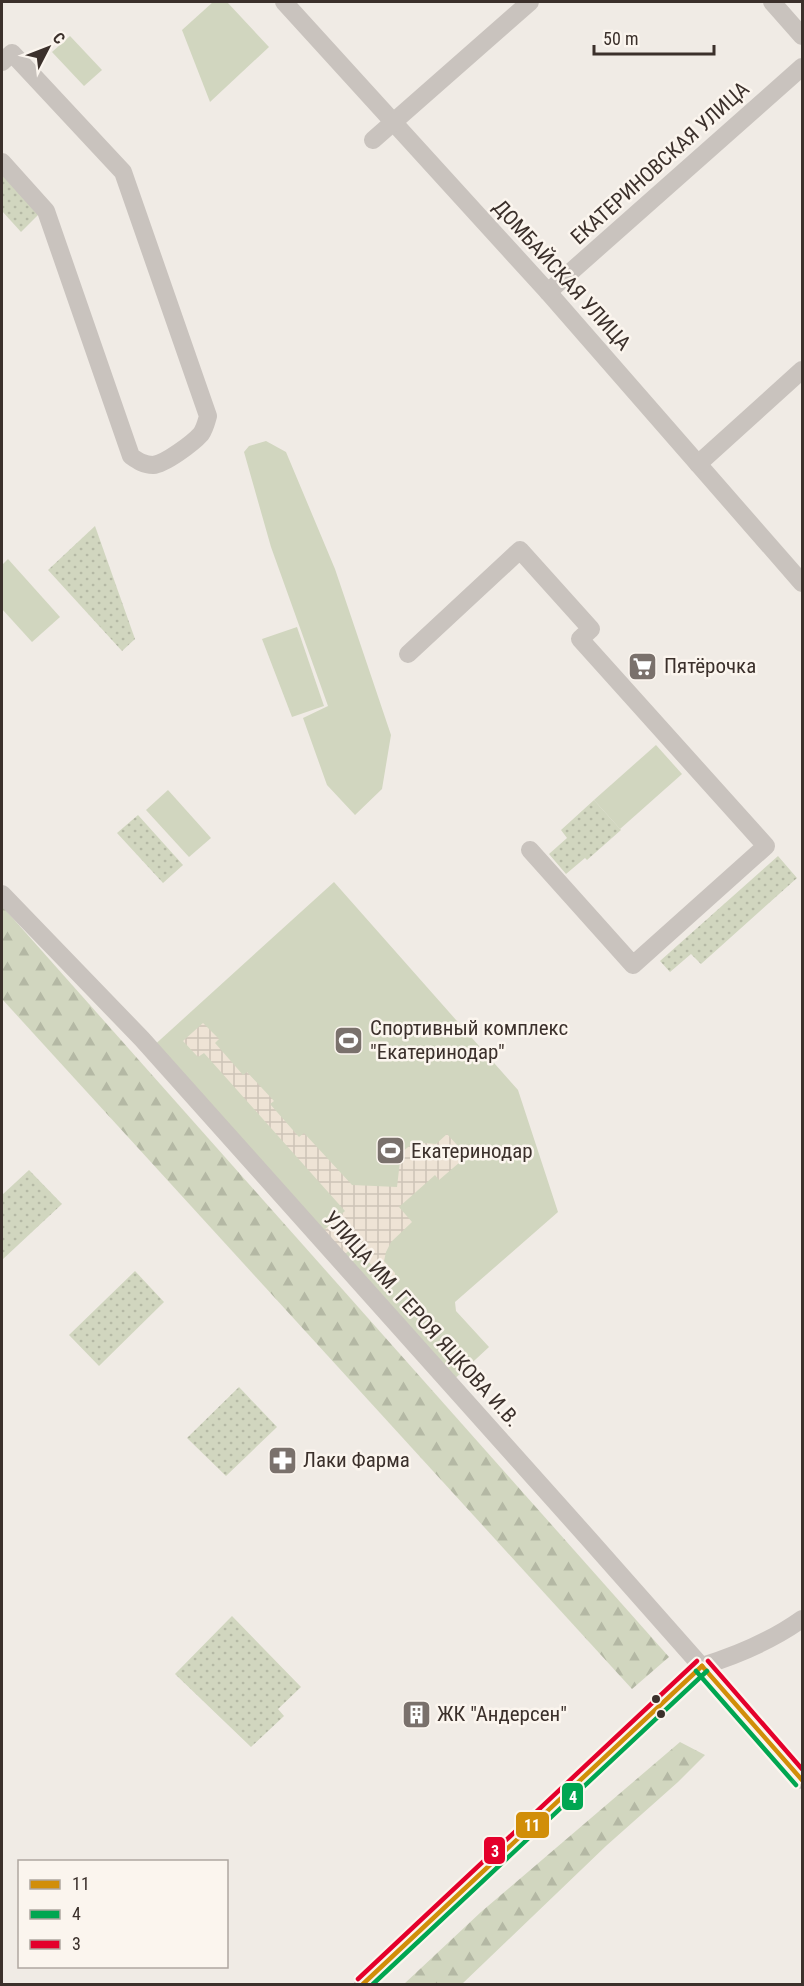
<svg xmlns="http://www.w3.org/2000/svg" width="804" height="1986" viewBox="0 0 804 1986" font-family="'Roboto Condensed',sans-serif">
  <defs>
    <pattern id="forest-firs" width="22" height="20" patternUnits="userSpaceOnUse" patternTransform="scale(1.5)"><rect width="22" height="20" fill="#d1d6bf"/><path d="M5 1l3.5 6h-7zM16 11l3.5 6h-7z" fill="#b4b8a4"/></pattern>
    <pattern id="park-dots" width="8" height="8" patternUnits="userSpaceOnUse" patternTransform="scale(1.5)"><rect width="8" height="8" fill="#d1d6bf"/><path d="M2 2h.1M6 6h.1" fill="none" stroke="#b4b8a4" stroke-width="1.8" stroke-linecap="round"/></pattern>
    <pattern id="plaza-grid" width="8" height="8" patternUnits="userSpaceOnUse" patternTransform="scale(1.5)"><rect width="8" height="8" fill="#eee3d5"/><path d="M0 4h8M4 0v8" fill="none" stroke="#cdc3b7"/></pattern>
  </defs>
  <rect width="100%" height="100%" fill="#f0ebe5"/>
  <!-- green -->
  <g fill="#d1d6bf">
    <polygon points="213,2 227,2 269,47 210,102 182,30"/>
    <polygon points="70,36 102,70 84,86 52,52"/>
    <polygon points="266,441 286,452 335,569 391,735 382,789 355,815 327,785 303,718 328,706 271,547 244,452 249,446"/>
    <polygon points="8,559 60,617 32,642 2,609 2,565"/>
    <polygon points="297,627 324,706 292,717 262,639"/>
    <polygon points="656,745 682,774 620,829 594,800"/>
    <polygon points="168,790 211,838 189,857 146,810"/>
    <polygon points="334,882 518,1090 558,1212 455,1302 456,1311 489,1347 449,1384 150,1049"/>
  </g>
  <!-- forest -->
  <g fill="url(#forest-firs)">
    <polygon points="2,906 669,1657 632,1689 2,999"/>
    <polygon points="680,1742 705,1755 678,1782 606,1846 462,1984 404,1984 481,1912"/>
  </g>
  <!-- park -->
  <g fill="url(#park-dots)">
    <polygon points="2,172 40,213 21,232 2,211"/>
    <polygon points="95,526 135,639 122,651 48,570"/>
    <polygon points="594,800 621,830 587,860 585,858 566,874 549,854 567,838 561,830"/>
    <polygon points="138,815 183,865 163,883 117,833"/>
    <polygon points="778,856 797,878 701,964 691,954 670,972 660,961"/>
    <polygon points="29,1170 62,1204 2,1260 2,1195"/>
    <polygon points="135,1271 164,1302 99,1366 69,1335"/>
    <polygon points="239,1387 277,1427 226,1476 187,1438"/>
    <polygon points="232,1616 301,1687 278,1709 284,1716 251,1747 175,1674"/>
  </g>
  <!-- plaza -->
  <polygon fill="url(#plaza-grid)" points="203,1023 219,1039 215,1043 243,1075 247,1072 274,1101 270,1104 299,1137 304,1133 352,1185 397,1187 401,1153 414,1142 436,1144 447,1134 467,1156 439,1180 435,1175 399,1207 412,1222 391,1242 386,1252 384,1261 395,1273 395,1278 389,1284 354,1246 344,1255 323,1231 345,1211 204,1053 198,1057 183,1041"/>
  <g fill="none" stroke-linecap="round" stroke-linejoin="round">
    <!-- minor -->
    <g stroke="#c9c3be" stroke-width="18">
      <polyline points="284,2 548,292 802,583"/>
      <polyline points="772,2 802,36"/>
      <path d="M2 62 12 53 123 172 208 416C206 423 205 428 201 434 193 443 165 464 153 465 144 465 138 461 131 456L46 211 2 162"/>
      <polyline points="373,140 530,2"/>
      <polyline points="548,292 802,67"/>
      <polyline points="698,464 802,370"/>
      <polyline points="408,654 520,550 591,629 580,639 766,846 633,965 530,850"/>
      <polyline points="2,894 142,1039 588,1538 802,1780"/>
      <path d="M363 1984 702 1666C738 1655 771 1641 802 1619"/>
    </g>
    <defs>
      <g id="bus-1">
        <polyline points="702,1666 802,1780"/>
        <polyline points="363,1984 702,1666"/>
      </g>
      <g id="bus-2">
        <polyline points="696,1671 796,1785"/>
        <polyline points="373,1984 707,1671"/>
      </g>
      <g id="bus-3">
        <polyline points="708,1661 802,1769"/>
        <polyline points="358,1979 697,1661"/>
      </g>
    </defs>
    <!-- bus-1 casing -->
    <use href="#bus-1" stroke="#fbf5ee" stroke-width="9"/>
    <!-- bus-2 casing -->
    <use href="#bus-2" stroke="#fbf5ee" stroke-width="9"/>
    <!-- bus-3 casing -->
    <use href="#bus-3" stroke="#fbf5ee" stroke-width="9"/>
    <!-- bus-1 -->
    <use href="#bus-1" stroke="#d18e09" stroke-width="4.5"/>
    <!-- bus-2 -->
    <use href="#bus-2" stroke="#00a651" stroke-width="4.5"/>
    <!-- bus-3 -->
    <use href="#bus-3" stroke="#e4002b" stroke-width="4.5"/>
  </g>
  <!-- icons -->
  <defs>
    <symbol id="supermarket-square" viewBox="-11 -11 22 22"><rect x="-9" y="-9" width="18" height="18" rx="4" fill="#7a716c" stroke="#fbf5ee"/><path d="M-6-5.5h2.5l.6 2H6L4.5 2H-2.5L-4.4-4H-6ZM-1.5 3.2a1.3 1.3 0 1 0 .1 0ZM3 3.2a1.3 1.3 0 1 0 .1 0Z" fill="#fff"/></symbol>
    <symbol id="stadium-square" viewBox="-11 -11 22 22"><rect x="-9" y="-9" width="18" height="18" rx="4" fill="#7a716c" stroke="#fbf5ee"/><path d="M0-5a6.5 5 0 1 0 0 10a6.5 5 0 1 0 0-10ZM-3.5-1.8h7v3.6h-7Z" fill="#fff"/></symbol>
    <symbol id="pharmacy-square" viewBox="-11 -11 22 22"><rect x="-9" y="-9" width="18" height="18" rx="4" fill="#7a716c" stroke="#fbf5ee"/><path d="M-2-6h4v4h4v4h-4v4h-4v-4h-4v-4h4Z" fill="#fff"/></symbol>
    <symbol id="building-square" viewBox="-11 -11 22 22"><rect x="-9" y="-9" width="18" height="18" rx="4" fill="#7a716c" stroke="#fbf5ee"/><path d="M-4-6H4V6H1V3H-1V6H-4ZM-2.5-4.3h1.7v1.8h-1.7ZM.8-4.3h1.7v1.8H.8ZM-2.5-1h1.7V.8h-1.7ZM.8-1h1.7V.8H.8Z" fill="#fff"/></symbol>
  </defs>
  <g fill-rule="evenodd">
    <use href="#supermarket-square" x="626" y="650" width="33" height="33"/>
    <use href="#stadium-square" x="332" y="1024" width="33" height="33"/>
    <use href="#stadium-square" x="374" y="1134" width="33" height="33"/>
    <use href="#pharmacy-square" x="266" y="1444" width="33" height="33"/>
    <use href="#building-square" x="400" y="1698" width="33" height="33"/>
  </g>
  <!-- markers -->
  <g fill="#3b302b" stroke="#fbf5ee" stroke-width="2">
    <circle cx="656" cy="1699" r="5"/>
    <circle cx="661" cy="1714" r="5"/>
  </g>
  <g text-anchor="middle" dominant-baseline="central" stroke-width="5" stroke-linejoin="round" paint-order="stroke">
    <!-- street labels -->
    <g font-size="21" fill="#3b302b" stroke="#fbf5ee">
      <text transform="translate(660 163) rotate(-42)">ЕКАТЕРИНОВСКАЯ УЛИЦА</text>
      <text transform="translate(562 275) rotate(48)">ДОМБАЙСКАЯ УЛИЦА</text>
      <text transform="translate(422 1319) rotate(48)">УЛИЦА ИМ. ГЕРОЯ ЯЦКОВА И.В.</text>
    </g>
    <!-- poi labels -->
    <g font-size="21" fill="#3b302b" stroke="#fbf5ee" text-anchor="start">
      <text x="664" y="666">Пятёрочка</text>
      <text x="370" y="1028">Спортивный комплекс<tspan x="370" dy="24">"Екатеринодар"</tspan></text>
      <text x="411" y="1151">Екатеринодар</text>
      <text x="303" y="1460">Лаки Фарма</text>
      <text x="437" y="1714">ЖК "Андерсен"</text>
    </g>
  </g>
  <g stroke="#fbf5ee" stroke-width="2">
    <rect x="561" y="1782" width="23" height="29" rx="6" fill="#00a651"/>
    <rect x="515" y="1811" width="35" height="28" rx="6" fill="#d18e09"/>
    <rect x="483" y="1836" width="23" height="29" rx="6" fill="#e4002b"/>
  </g>
  <g font-size="16" text-anchor="middle" font-weight="bold" fill="#fff">
    <text x="573" y="1803">4</text>
    <text x="532" y="1831">11</text>
    <text x="495" y="1857">3</text>
  </g>
  <!-- border -->
  <rect width="804" height="1986" fill="none" stroke="#3b302b" stroke-width="6"/>
  <!-- legend -->
  <rect x="18" y="1860" width="210" height="108" fill="#fbf5ee" stroke="#aea6a0" stroke-width="1.5"/>
  <rect x="30" y="1880" width="30" height="9" fill="#d18e09" stroke="#aea6a0" stroke-width="1.5"/>
  <text x="72" y="1890" font-size="18" fill="#3b302b">11</text>
  <rect x="30" y="1910" width="30" height="9" fill="#00a651" stroke="#aea6a0" stroke-width="1.5"/>
  <text x="72" y="1920" font-size="18" fill="#3b302b">4</text>
  <rect x="30" y="1940" width="30" height="9" fill="#e4002b" stroke="#aea6a0" stroke-width="1.5"/>
  <text x="72" y="1950" font-size="18" fill="#3b302b">3</text>
  <!-- north arrow -->
  <g transform="translate(48 48) rotate(48)" stroke="#fbf5ee" stroke-width="4.5" paint-order="stroke">
  <path d="M0-4.5L10 22L0 15L-10 22Z" fill="#3b302b"/>
  <text y="-9" font-size="16" font-weight="bold" text-anchor="middle" fill="#3b302b">С</text>
  </g>
  <!-- scale -->
  <path d="M594 45v9h120v-9" fill="none" stroke="#3b302b" stroke-width="3"/>
  <text x="603" y="45" font-size="18" fill="#3b302b" stroke="#fbf5ee" stroke-width="4.5" paint-order="stroke">50 m</text>
</svg>
